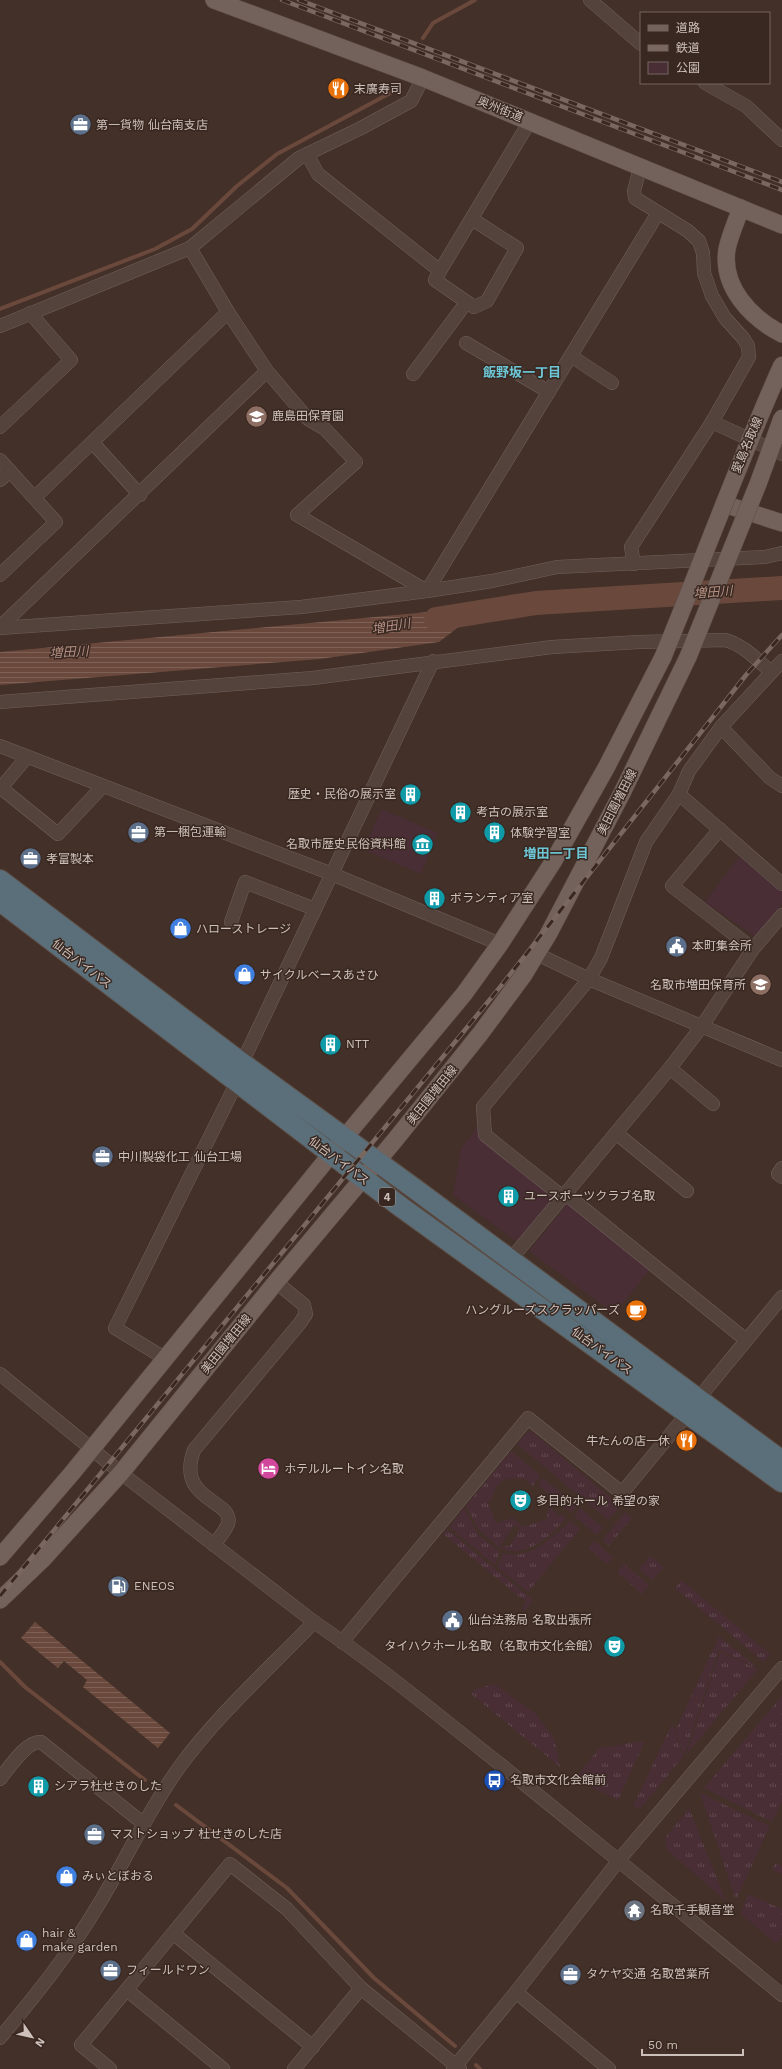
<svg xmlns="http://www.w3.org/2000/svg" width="782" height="2069" viewBox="0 0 782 2069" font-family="'Work Sans','Noto Sans JP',sans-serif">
  <defs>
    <pattern id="grass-tufts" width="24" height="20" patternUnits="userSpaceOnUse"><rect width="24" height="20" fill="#492e36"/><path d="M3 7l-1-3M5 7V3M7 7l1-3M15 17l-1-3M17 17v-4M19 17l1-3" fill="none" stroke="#624a51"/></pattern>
    <pattern id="water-rules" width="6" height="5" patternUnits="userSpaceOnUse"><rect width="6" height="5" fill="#6a493c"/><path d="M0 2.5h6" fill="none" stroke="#7e6156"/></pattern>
  </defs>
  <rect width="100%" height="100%" fill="#433028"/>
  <!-- grass -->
  <g fill="url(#grass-tufts)">
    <polygon points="530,1430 620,1506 608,1520 517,1444"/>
    <path d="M511 1451 541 1476 533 1486 523 1478 520 1479C504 1476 494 1483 492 1500L488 1502 496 1523 513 1518 523 1527 547 1519 548 1506 559 1516 561 1514 566 1518C552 1535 526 1559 501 1549L504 1545 509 1547 520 1528 514 1525 499 1548 478 1529 466 1506Z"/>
    <polygon points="543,1478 577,1506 571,1513 538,1485"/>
    <polygon points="464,1508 478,1534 500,1552 495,1565 449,1527"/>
    <polygon points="580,1508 603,1528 597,1535 574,1516"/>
    <polygon points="625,1512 632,1518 609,1546 603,1540"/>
    <path d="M570 1521 580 1529 528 1592 497 1567 503 1553C530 1561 552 1537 570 1521Z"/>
    <polygon points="447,1529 533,1600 525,1611 522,1608 526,1602 443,1534"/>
    <polygon points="594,1541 613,1557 607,1564 588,1548"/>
    <polygon points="650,1556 664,1567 652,1580 639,1569"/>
    <polygon points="624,1564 649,1585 642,1594 617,1572"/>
    <polygon points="681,1580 770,1654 764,1662 675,1588"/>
    <polygon points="719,1636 758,1668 719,1650 684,1756 675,1731"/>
    <polygon points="720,1652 758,1669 686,1755"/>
    <polygon points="495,1684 536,1714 555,1740 560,1767 471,1694 476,1689"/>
    <polygon points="782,1696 782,1722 742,1756 782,1723 782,1802 772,1822 704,1788"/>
    <polygon points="672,1724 683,1757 640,1809 633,1806"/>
    <polygon points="645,1741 626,1762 645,1741 618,1800 575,1779 599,1748 622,1745 584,1773 623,1744"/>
    <polygon points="700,1793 770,1826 736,1900"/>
    <polygon points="689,1808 726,1901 667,1850 665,1838"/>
    <polygon points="775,1863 782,1866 782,1874 772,1870"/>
    <polygon points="748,1894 782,1909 782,1937 776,1944 741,1914"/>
  </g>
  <!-- green -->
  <g fill="#492e36">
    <polygon points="381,809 438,833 421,874 364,850"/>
    <polygon points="739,857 782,892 782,904 756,937 705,902"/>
    <polygon points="480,1124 551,1192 552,1204 520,1244 453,1195 461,1148"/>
    <polygon points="567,1204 571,1204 651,1268 615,1314 529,1251"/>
  </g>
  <!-- water -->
  <g fill="url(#water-rules)">
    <polygon points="471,608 465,622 439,642 320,659 0,685 0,652"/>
    <polygon points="35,1622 170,1733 158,1748 83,1687 87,1680 64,1661 58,1668 21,1638"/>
  </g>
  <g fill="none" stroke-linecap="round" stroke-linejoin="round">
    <!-- stream -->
    <g stroke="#6a493c" stroke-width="4">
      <polyline points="423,38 433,23 475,0"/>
      <polyline points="0,309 155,249 192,229 237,186 277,154 394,91"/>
      <polyline points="0,1662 25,1687 145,1780"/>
      <polyline points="176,1805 287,1888 374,1978 455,2046"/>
      <polyline points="476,2065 480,2069"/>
    </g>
    <!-- river -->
    <polyline stroke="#6a493c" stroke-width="24" points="436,619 536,603 782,588"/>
    <defs>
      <g id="minor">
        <polyline points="590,0 641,44"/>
        <polyline points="705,83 746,106 782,140"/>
        <polyline points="307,154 318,174 440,271 530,121"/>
        <polyline points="190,248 228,312 267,371 308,419 325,429 356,462 297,515 427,591 658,213"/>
        <polyline points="440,271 435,280 474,307 487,301 517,248 472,219"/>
        <polyline points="0,326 190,248 299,158 361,128 411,101 423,78"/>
        <polyline points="466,343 549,392"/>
        <polyline points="571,356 612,383"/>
        <polyline points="413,374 466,303"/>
        <polyline points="712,422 782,454"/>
        <polyline points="0,427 71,360 30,313"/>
        <polyline points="93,443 140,495"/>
        <polyline points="0,460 56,522 0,575"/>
        <polyline points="0,480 10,471"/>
        <polyline points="35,497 228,312"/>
        <polyline points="634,564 631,547 712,422 749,357 748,346 743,338 725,318 712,296 704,273 703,253 699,241 688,231 635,198 634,191 640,168"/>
        <polyline points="0,627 267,371"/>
        <polyline points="0,628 301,607 427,591 492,581 557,567 765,557 782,553"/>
        <path d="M0 702 313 678 552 647 639 642 725 640C744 645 756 659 771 672"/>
        <polyline points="721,727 770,778 782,786"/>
        <polyline points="0,746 332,874 500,944"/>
        <polyline points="1,788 58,834 103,786"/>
        <polyline points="0,789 27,757"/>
        <polyline points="679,794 782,884"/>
        <polyline points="720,829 672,886 753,949"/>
        <polyline points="231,922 245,882 315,909"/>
        <polyline points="537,954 589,979 782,1060"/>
        <polyline points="242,1063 433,661"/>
        <polyline points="670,1068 713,1104"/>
        <polyline points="616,1133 687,1191"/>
        <polyline points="782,1168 778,1174 782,1177"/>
        <polyline points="567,1195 746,1340"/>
        <polyline points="564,1198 485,1135 483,1107 589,979 601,958 646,842 679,794 689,771 721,727 782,661"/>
        <polyline points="511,1259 670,1068 702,1026 753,949 782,915"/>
        <polyline points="166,1359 115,1328 237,1082"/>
        <path d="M0 1374 121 1473 314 1622C379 1666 439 1716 501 1765 595 1841 689 1918 782 1995"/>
        <polyline points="698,1399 782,1297"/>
        <path d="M214 1545C219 1538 225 1531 228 1524 235 1499 175 1502 194 1450L300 1323 306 1314 304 1305 276 1282"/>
        <polyline points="342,1642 528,1418 622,1493 688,1413"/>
        <path d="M0 1779C9 1768 27 1740 41 1742L144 1824"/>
        <polyline points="174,1934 313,2047"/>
        <polyline points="127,1990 223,2069"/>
        <polyline points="516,1992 609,2069"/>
        <path d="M0 2038C35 1996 69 1954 97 1907 125 1862 147 1812 178 1769 217 1715 268 1670 314 1622"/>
        <polyline points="110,2069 81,2045 230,1864 287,1909 361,1988 460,2069"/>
        <polyline points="294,2069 361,1988"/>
        <polyline points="453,2069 516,1992 619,1860 782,1668"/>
      </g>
      <g id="major">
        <polyline points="214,0 423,78 782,225"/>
        <path d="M741 208C736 222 730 235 727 249 721 287 751 318 782 334"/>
        <polyline points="724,504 782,523"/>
        <polyline points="0,1557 73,1472 345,1137 464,994 500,944 553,862 606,768 663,657"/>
        <polyline points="0,1600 43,1559 121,1473 276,1282 395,1140 480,1034 523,976 549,933 622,793 688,657"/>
      </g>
      <g id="highway">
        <polyline points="0,880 231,1055 415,1189 782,1461"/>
        <polyline points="0,901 401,1207 782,1482"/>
      </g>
    </defs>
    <!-- minor casing -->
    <use href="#minor" stroke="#70615b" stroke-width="14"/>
    <!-- major casing -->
    <use href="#major" stroke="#5c4d46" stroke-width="18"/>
    <!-- highway casing -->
    <use href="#highway" stroke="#5d4e47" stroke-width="22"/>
    <!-- minor -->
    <use href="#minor" stroke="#53433c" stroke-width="13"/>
    <!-- major -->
    <use href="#major" stroke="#73615b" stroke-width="17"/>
    <!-- highway -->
    <use href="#highway" stroke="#5a6f79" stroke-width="20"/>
    <defs>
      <g id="rail">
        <polyline points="282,0 782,190"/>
        <polyline points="299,0 782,182"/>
        <polyline points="0,1596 501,986 746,675 782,635"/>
      </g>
    </defs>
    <!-- rail casing -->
    <use href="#rail" stroke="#7a675f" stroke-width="4.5"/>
    <!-- rail -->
    <use href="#rail" stroke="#392821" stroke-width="3" stroke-dasharray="9" stroke-linecap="butt"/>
    <defs>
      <g id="major-bridge">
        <path d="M663 657C703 560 739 461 782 365"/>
        <polyline points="688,657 758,484 782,418"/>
      </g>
    </defs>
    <!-- major-bridge casing -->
    <use href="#major-bridge" stroke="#5c4d46" stroke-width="18" stroke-linecap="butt"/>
    <!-- major-bridge -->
    <use href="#major-bridge" stroke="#73615b" stroke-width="17"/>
  </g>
  <!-- icons -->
  <defs>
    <symbol id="restaurant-disc" viewBox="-11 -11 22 22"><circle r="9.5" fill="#e8710a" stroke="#392821"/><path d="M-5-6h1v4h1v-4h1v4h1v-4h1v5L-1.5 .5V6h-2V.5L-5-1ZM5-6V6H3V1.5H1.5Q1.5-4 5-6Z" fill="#fff"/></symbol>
    <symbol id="office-disc" viewBox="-11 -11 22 22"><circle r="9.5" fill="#5c6f8a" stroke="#392821"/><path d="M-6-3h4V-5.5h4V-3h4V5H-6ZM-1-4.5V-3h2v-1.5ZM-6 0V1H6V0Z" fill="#fff"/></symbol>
    <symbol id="school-disc" viewBox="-11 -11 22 22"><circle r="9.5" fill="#8d6e63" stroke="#392821"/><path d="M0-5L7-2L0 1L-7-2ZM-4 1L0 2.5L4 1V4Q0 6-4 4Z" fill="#fff"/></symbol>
    <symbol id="building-disc" viewBox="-11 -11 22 22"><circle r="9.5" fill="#0f9aa8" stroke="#392821"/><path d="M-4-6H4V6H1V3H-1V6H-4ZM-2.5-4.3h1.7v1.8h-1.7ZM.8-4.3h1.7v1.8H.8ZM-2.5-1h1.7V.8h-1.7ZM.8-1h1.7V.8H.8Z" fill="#fff"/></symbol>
    <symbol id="museum-disc" viewBox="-11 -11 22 22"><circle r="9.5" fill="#0f9aa8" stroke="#392821"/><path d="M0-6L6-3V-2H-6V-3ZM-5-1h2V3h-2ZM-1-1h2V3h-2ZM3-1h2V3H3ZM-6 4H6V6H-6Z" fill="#fff"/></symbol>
    <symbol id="shop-disc" viewBox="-11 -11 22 22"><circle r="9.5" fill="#3f7fe0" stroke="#392821"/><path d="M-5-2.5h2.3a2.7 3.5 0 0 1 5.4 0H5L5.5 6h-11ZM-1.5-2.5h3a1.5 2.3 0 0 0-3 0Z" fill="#fff"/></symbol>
    <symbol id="civic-disc" viewBox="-11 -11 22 22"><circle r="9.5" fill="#5c6f8a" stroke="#392821"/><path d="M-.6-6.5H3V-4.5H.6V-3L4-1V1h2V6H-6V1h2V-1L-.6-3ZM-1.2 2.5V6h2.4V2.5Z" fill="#fff"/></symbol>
    <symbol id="cafe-disc" viewBox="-11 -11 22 22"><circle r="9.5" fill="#e8710a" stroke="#392821"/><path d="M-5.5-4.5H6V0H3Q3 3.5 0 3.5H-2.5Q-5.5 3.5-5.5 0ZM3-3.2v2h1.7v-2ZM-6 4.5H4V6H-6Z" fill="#fff"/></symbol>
    <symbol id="hotel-disc" viewBox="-11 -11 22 22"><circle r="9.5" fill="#d1479c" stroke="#392821"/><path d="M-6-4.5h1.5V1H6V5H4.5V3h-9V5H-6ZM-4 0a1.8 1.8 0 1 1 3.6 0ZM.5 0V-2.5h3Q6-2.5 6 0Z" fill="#fff"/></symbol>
    <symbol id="theatre-disc" viewBox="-11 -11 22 22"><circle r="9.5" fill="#0f9aa8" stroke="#392821"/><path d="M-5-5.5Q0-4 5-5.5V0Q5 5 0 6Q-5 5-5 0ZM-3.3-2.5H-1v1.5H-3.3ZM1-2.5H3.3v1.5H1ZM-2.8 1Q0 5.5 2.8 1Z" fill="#fff"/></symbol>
    <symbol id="fuel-disc" viewBox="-11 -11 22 22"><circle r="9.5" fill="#5c6f8a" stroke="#392821"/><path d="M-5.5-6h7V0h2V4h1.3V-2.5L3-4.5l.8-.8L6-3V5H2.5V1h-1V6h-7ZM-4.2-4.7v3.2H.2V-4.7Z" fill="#fff"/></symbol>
    <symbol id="bus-disc" viewBox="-11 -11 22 22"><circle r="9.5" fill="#1a4fb4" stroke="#392821"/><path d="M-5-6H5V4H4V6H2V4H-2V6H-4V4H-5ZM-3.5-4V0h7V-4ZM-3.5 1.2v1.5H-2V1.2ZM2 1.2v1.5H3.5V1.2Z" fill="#fff"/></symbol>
    <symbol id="temple-disc" viewBox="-11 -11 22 22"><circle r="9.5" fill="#6b7280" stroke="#392821"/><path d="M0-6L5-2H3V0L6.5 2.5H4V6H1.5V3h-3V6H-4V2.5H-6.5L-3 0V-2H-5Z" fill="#fff"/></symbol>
  </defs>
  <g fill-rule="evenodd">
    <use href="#restaurant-disc" x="326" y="76" width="25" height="25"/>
    <use href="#office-disc" x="68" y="112" width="25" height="25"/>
    <use href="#school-disc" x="244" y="404" width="25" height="25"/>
    <use href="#building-disc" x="398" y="782" width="25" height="25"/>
    <use href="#building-disc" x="448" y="800" width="25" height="25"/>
    <use href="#office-disc" x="126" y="820" width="25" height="25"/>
    <use href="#building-disc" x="482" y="820" width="25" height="25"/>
    <use href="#museum-disc" x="410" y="832" width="25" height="25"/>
    <use href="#office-disc" x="18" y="846" width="25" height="25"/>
    <use href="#building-disc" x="422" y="886" width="25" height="25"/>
    <use href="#shop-disc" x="168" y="916" width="25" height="25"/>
    <use href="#civic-disc" x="664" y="934" width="25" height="25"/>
    <use href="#shop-disc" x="232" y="962" width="25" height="25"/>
    <use href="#school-disc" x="748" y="972" width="25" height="25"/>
    <use href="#building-disc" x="318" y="1032" width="25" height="25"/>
    <use href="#office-disc" x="90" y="1144" width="25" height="25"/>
    <use href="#building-disc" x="496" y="1184" width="25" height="25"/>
    <use href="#cafe-disc" x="624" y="1298" width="25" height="25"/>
    <use href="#restaurant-disc" x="674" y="1428" width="25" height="25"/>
    <use href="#hotel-disc" x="256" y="1456" width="25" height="25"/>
    <use href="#theatre-disc" x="508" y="1488" width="25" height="25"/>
    <use href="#fuel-disc" x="106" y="1574" width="25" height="25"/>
    <use href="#civic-disc" x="440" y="1608" width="25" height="25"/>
    <use href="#theatre-disc" x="602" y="1634" width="25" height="25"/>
    <use href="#bus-disc" x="482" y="1768" width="25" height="25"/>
    <use href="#building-disc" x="26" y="1774" width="25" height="25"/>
    <use href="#office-disc" x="82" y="1822" width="25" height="25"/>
    <use href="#shop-disc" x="54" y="1864" width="25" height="25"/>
    <use href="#temple-disc" x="622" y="1898" width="25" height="25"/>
    <use href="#shop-disc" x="14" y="1928" width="25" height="25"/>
    <use href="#office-disc" x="98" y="1958" width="25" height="25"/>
    <use href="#office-disc" x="558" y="1962" width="25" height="25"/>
  </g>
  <g text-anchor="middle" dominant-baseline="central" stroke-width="3" stroke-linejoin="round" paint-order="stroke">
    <!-- shield labels -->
    <rect fill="#392821" stroke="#a1928c" stroke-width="1" x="379" y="1188" width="16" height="18" rx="3"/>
    <g font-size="11" font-weight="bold" fill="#cdc0ba">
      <text x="387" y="1197">4</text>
    </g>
    <!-- poi labels -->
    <g font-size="12" fill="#cdc0ba" stroke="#392821" text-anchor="start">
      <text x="354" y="89">末廣寿司</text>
      <text x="96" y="125">第一貨物 仙台南支店</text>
      <text x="272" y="416">鹿島田保育園</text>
      <text x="396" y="794" text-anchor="end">歴史・民俗の展示室</text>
      <text x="476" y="812">考古の展示室</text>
      <text x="154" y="832">第一梱包運輸</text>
      <text x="510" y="833">体験学習室</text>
      <text x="406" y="844" text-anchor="end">名取市歴史民俗資料館</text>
      <text x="46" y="859">孝富製本</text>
      <text x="450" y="898">ボランティア室</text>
      <text x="196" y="929">ハローストレージ</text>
      <text x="692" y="946">本町集会所</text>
      <text x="260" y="975">サイクルベースあさひ</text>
      <text x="746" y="985" text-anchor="end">名取市増田保育所</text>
      <text x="346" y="1044">NTT</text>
      <text x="118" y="1157">中川製袋化工 仙台工場</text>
      <text x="524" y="1196">ユースポーツクラブ名取</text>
      <text x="620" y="1310" text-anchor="end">ハングルーズスクラッパーズ</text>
      <text x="670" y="1441" text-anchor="end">牛たんの店一休</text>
      <text x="284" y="1469">ホテルルートイン名取</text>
      <text x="536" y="1501">多目的ホール 希望の家</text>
      <text x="134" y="1586">ENEOS</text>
      <text x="468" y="1620">仙台法務局 名取出張所</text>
      <text x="600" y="1646" text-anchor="end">タイハクホール名取（名取市文化会館）</text>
      <text x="510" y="1780">名取市文化会館前</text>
      <text x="54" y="1786">シアラ杜せきのした</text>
      <text x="110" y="1834">マストショップ 杜せきのした店</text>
      <text x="82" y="1876">みぃとぼおる</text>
      <text x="650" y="1910">名取千手観音堂</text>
      <text x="42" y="1933">hair &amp;<tspan x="42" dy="14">make garden</tspan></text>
      <text x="126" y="1970">フィールドワン</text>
      <text x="586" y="1974">タケヤ交通 名取営業所</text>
    </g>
    <!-- street labels -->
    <g font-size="12" fill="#cdc0ba" stroke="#392821">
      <text transform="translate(500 109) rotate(22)">奥州街道</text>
      <text transform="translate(747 445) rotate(-67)">愛島名取線</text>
      <text transform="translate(617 802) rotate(-63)">美田園増田線</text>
      <text transform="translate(82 964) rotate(38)">仙台バイパス</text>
      <text transform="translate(432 1095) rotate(-51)">美田園増田線</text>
      <text transform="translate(339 1161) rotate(37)">仙台バイパス</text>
      <text transform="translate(226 1344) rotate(-51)">美田園増田線</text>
      <text transform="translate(602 1351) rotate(36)">仙台バイパス</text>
    </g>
    <!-- neighbourhood labels -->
    <g font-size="13" font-weight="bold" fill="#6cc6d5" stroke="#392821">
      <text x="522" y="372">飯野坂一丁目</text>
      <text x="556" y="853">増田一丁目</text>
    </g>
    <!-- water labels -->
    <g font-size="13" font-style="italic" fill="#b28f82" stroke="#392821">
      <text transform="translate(713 592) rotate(-4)">増田川</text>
      <text transform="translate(391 626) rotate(-9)">増田川</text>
      <text transform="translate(69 652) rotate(-3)">増田川</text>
    </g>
  </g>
  <!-- legend -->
  <rect x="640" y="12" width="130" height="72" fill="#392821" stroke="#74655e"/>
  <rect x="648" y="25" width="20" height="6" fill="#73615b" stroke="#74655e"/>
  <text x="676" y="32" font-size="12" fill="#cdc0ba">道路</text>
  <rect x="648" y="45" width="20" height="6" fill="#7a675f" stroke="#74655e"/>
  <text x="676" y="52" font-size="12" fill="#cdc0ba">鉄道</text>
  <rect x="648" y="62" width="20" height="12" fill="#492e36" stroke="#74655e"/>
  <text x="676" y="72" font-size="12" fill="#cdc0ba">公園</text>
  <!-- north arrow -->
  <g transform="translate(32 2037) rotate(124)" stroke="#392821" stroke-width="3" paint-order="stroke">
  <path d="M0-3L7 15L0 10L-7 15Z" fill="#cdc0ba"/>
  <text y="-6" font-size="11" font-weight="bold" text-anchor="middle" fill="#cdc0ba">N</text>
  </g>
  <!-- scale -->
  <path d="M642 2049v6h101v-6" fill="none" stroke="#cdc0ba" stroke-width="2"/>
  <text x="648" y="2049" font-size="12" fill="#cdc0ba" stroke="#392821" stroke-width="3" paint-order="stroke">50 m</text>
</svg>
